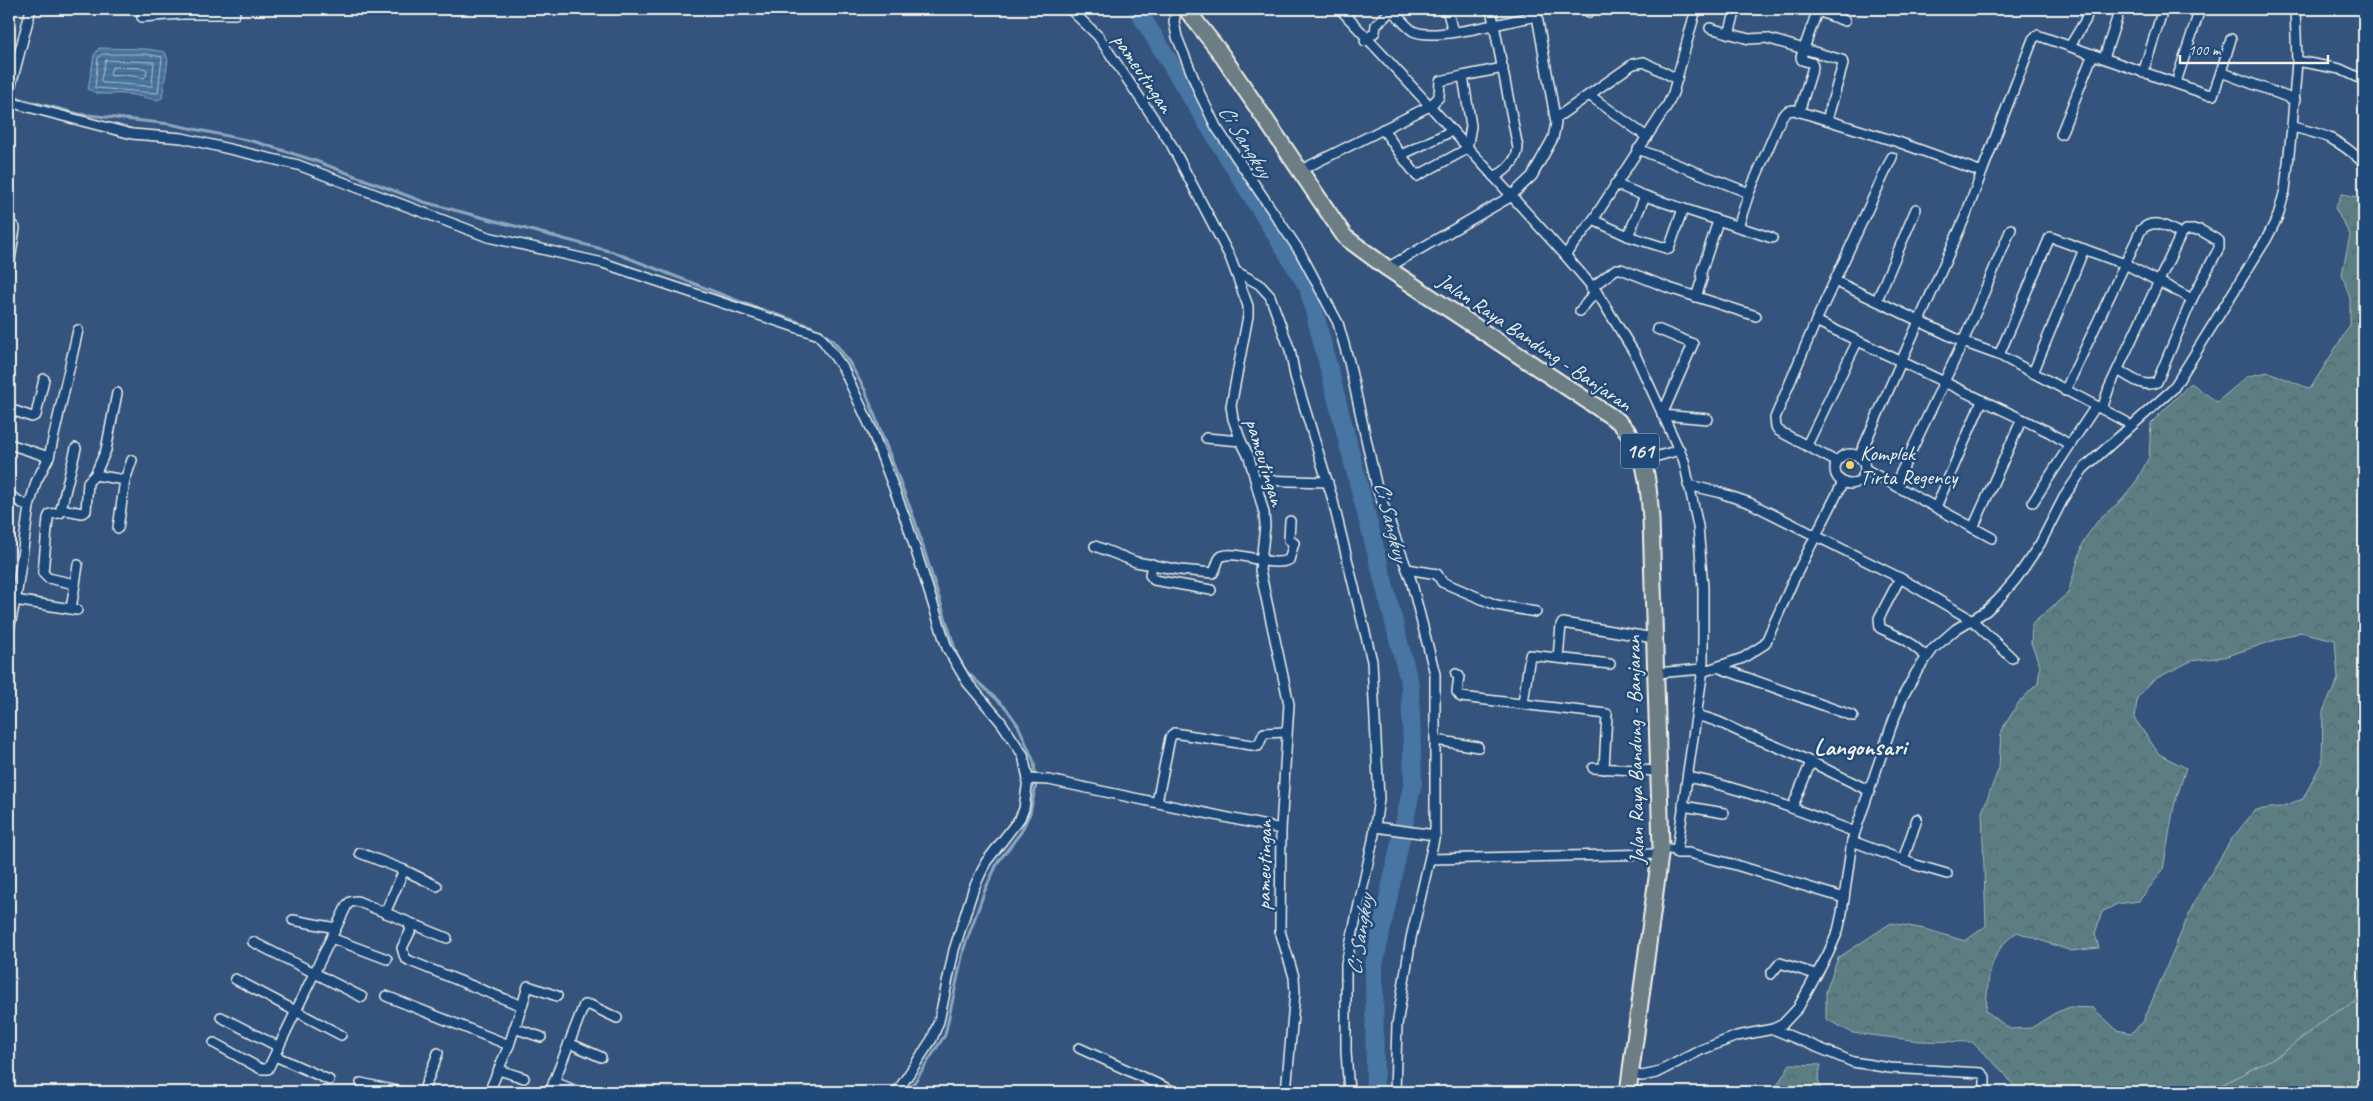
<svg xmlns="http://www.w3.org/2000/svg" width="2373" height="1101" viewBox="0 0 2373 1101" font-family="Caveat,sans-serif">
  <defs>
    <pattern id="grass-tufts" width="24" height="20" patternUnits="userSpaceOnUse" patternTransform="scale(1.25)"><rect width="24" height="20" fill="#5b7d82"/><path d="M3 7l-1-3M5 7V3M7 7l1-3M15 17l-1-3M17 17v-4M19 17l1-3" fill="none" stroke="#536567"/></pattern>
    <pattern id="forest-crowns" width="20" height="18" patternUnits="userSpaceOnUse" patternTransform="scale(1.25)"><rect width="20" height="18" fill="#5b7d82"/><path d="M2 6a3 3 0 1 1 6 0M12 15a3 3 0 1 1 6 0" fill="none" stroke="#536567"/></pattern>
    <pattern id="water-rules" width="6" height="5" patternUnits="userSpaceOnUse" patternTransform="scale(1.25)"><rect width="6" height="5" fill="#4776a3"/><path d="M0 2.5h6" fill="none" stroke="#485f74"/></pattern>
  </defs>
  <rect width="100%" height="100%" fill="#34547e"/>
  <filter id="ink" filterUnits="userSpaceOnUse"><feTurbulence type="fractalNoise" baseFrequency=".02" numOctaves="2"/><feDisplacementMap in="SourceGraphic" scale="10" xChannelSelector="R" yChannelSelector="G"/><feConvolveMatrix kernelMatrix="1 2 1 2 8 2 1 2 1" color-interpolation-filters="sRGB"/></filter>
  <g filter="url(#ink)">
    <!-- grass -->
    <polygon fill="url(#grass-tufts)" stroke="#a8b7b5" points="2360,999 2364,999 2364,1092 2354,1092 2335,1086 2323,1092 2226,1092 2225,1083 2281,1054 2331,1015"/>
    <!-- forest -->
    <g fill="url(#forest-crowns)" stroke="#a8b7b5" fill-rule="evenodd">
      <path d="M2342 194 2364 198V999H2360L2331 1015 2281 1054 2225 1083 2202 1092H2018L2005 1074 1972 1042 1920 1041 1853 1033 1826 1019V991L1838 958 1891 923 1925 929 1965 941 1986 926 1982 812 1999 768 2001 731 2019 702 2038 683 2040 666 2031 643 2032 624 2068 593 2084 540 2100 518 2122 500 2137 480 2149 457 2151 423 2191 383 2217 402 2248 376 2269 372 2310 389 2350 325V299L2342 274 2350 235 2335 208ZM2300 632 2335 640 2338 679 2323 711 2322 762 2303 799 2280 807 2255 810 2231 840 2195 900 2143 1022 2131 1033 2117 1030 2093 1008 2070 1007 2055 1013 2031 1028 2010 1029 1986 1011C1988 978 1988 953 2017 932L2071 951 2099 948 2095 934 2102 912 2117 904 2139 901 2163 870 2174 806 2186 768 2159 754 2135 719 2137 698 2153 680 2191 661 2224 657Z"/>
      <polygon points="1790,1064 1821,1065 1818,1078 1821,1092 1773,1092"/>
    </g>
    <!-- water -->
    <path fill="url(#water-rules)" stroke="#8ca7bf" d="M99 48 147 49 165 52 168 60 162 98 157 100C147 98 136 95 126 94 111 93 100 97 88 89L94 55Z"/>
    <g fill="none" stroke-linecap="round" stroke-linejoin="round">
      <!-- shore -->
      <g stroke="#afc0cc" stroke-width="1">
        <polygon points="102,54 146,54 162,57 158,93 95,88 98,58"/>
        <polygon points="106,60 154,62 152,86 102,83 101,81"/>
        <polygon points="113,67 144,68 147,70 146,76 144,78 126,75 111,76 110,73"/>
      </g>
      <!-- stream -->
      <polyline stroke="#8ca7bf" stroke-width="3" points="9,96 79,114 170,124 256,142 313,160 424,202 613,252 746,304 810,326 833,340 849,362 865,390 915,521 957,655 966,671 1006,708 1018,725 1034,762 1036,785 1030,813 1021,832 998,862 985,890 964,948 945,1035 908,1092"/>
      <!-- river -->
      <polyline stroke="#4776a3" stroke-width="18" points="1137,9 1308,287 1410,685 1413,782 1374,965 1375,1092"/>
      <defs>
        <g id="minor">
          <polyline points="1070,9 1098,36 1171,144 1230,257 1248,306 1248,316 1231,406 1233,419 1241,441 1249,457 1264,513 1265,526 1260,570 1289,704 1281,829 1280,931 1294,977 1295,992 1286,1092"/>
          <polyline points="1176,9 1174,22 1177,37 1200,94 1216,127 1300,252 1338,323 1349,362 1377,488 1411,580 1435,674 1435,835 1411,938 1397,1025 1395,1092"/>
          <polyline points="1447,9 1453,32"/>
          <path d="M1491 9 1518 148C1517 162 1502 175 1493 176"/>
          <polyline points="1589,9 1589,12"/>
          <polyline points="1818,11 1845,21"/>
          <polyline points="181,14 235,14"/>
          <polyline points="142,17 181,14 181,9"/>
          <polyline points="1710,28 1749,39 1766,38 1842,60 1843,64 1827,120"/>
          <polyline points="1729,34 1736,9"/>
          <polyline points="1366,40 1365,41 1375,32 1376,25 1392,10"/>
          <polyline points="2070,46 2085,21 2089,9"/>
          <polyline points="2104,58 2120,9"/>
          <polyline points="2297,61 2340,69 2364,80"/>
          <polyline points="2221,72 2231,39"/>
          <polyline points="2143,73 2163,9"/>
          <polyline points="1463,76 1440,81 1439,97 1430,106 1565,255 1596,291 1635,354 1684,461 1698,526 1703,588 1703,669 1683,806 1724,813"/>
          <polyline points="2178,76 2200,9"/>
          <polyline points="9,93 31,9"/>
          <polyline points="1589,95 1647,137"/>
          <polyline points="9,102 132,134 182,138 298,165 488,237 603,263 819,335 843,368 871,428 907,523 947,648 967,682 1001,722 1023,755 1028,779 1024,809 1020,818 986,862 973,890 954,950 939,1021 932,1039 897,1092"/>
          <polyline points="1799,112 1813,67 1812,63 1802,60 1801,57 1818,9"/>
          <polyline points="1556,118 1633,64 1644,62 1677,79"/>
          <path d="M2292 127C2327 135 2338 139 2364 163"/>
          <polyline points="1383,129 1401,155 1452,131"/>
          <polyline points="2061,134 2093,54"/>
          <polyline points="1638,149 1749,193"/>
          <polyline points="1401,155 1417,176 1467,149 1471,126 1463,76 1503,68"/>
          <polyline points="1299,171 1430,106 1340,9"/>
          <polyline points="1615,184 1645,196 1628,236"/>
          <polyline points="1645,196 1772,238"/>
          <polyline points="1593,220 1628,236 1669,249 1683,209"/>
          <polyline points="9,222 15,228 9,267"/>
          <polyline points="1738,227 1749,193 1782,116 1788,111 1794,110 1898,142 1982,172 2033,39 2037,35 2206,94 2213,95 2221,72 2295,100"/>
          <polyline points="1565,255 1593,220 1668,104 1673,93 1696,9"/>
          <path d="M1387 268 1510 197 1532 176 1553 138 1556 123 1537 16C1512 20 1434 42 1413 31 1405 26 1398 16 1391 9"/>
          <polyline points="1237,272 1259,284 1270,296 1290,350 1295,376 1332,497 1372,661 1379,799 1373,840 1346,964 1346,1052 1349,1092"/>
          <path d="M1835 281 1963 342 1999 355 2102 409 2109 388 2181 234 2186 230H2200L2219 241V248L2192 299 2157 382C2144 389 2130 377 2118 370"/>
          <polyline points="1592,287 1591,288 1616,269 1621,269 1669,288 1756,316"/>
          <polyline points="1696,297 1702,279 1701,273 1718,221"/>
          <polyline points="1877,300 1916,209"/>
          <polyline points="1580,311 1596,291"/>
          <polyline points="1816,321 2049,432 2070,445 2033,502"/>
          <polyline points="1657,329 1693,344 1662,415 1708,419"/>
          <polyline points="1999,355 2050,237 2125,264 2192,299"/>
          <polyline points="2033,373 2084,249"/>
          <path d="M2065 391 2141 230C2154 217 2167 227 2181 234"/>
          <polyline points="2102,409 2126,422"/>
          <polyline points="9,414 15,411 32,417 36,415 44,379"/>
          <polyline points="1206,438 1241,441"/>
          <polyline points="9,444 49,457"/>
          <polyline points="1807,445 1857,342"/>
          <polyline points="2070,445 2096,406"/>
          <circle cx="1850" cy="469" r="15"/>
          <polyline points="1643,457 1658,456 1680,450"/>
          <polyline points="1859,457 1965,217 1982,172"/>
          <polyline points="1837,462 1779,431 1776,427 1775,418 1816,321 1892,157"/>
          <polyline points="1865,469 1992,538"/>
          <polyline points="95,475 125,480 118,528"/>
          <polyline points="125,480 132,460"/>
          <polyline points="1256,480 1328,482"/>
          <polyline points="1689,482 1688,485 1718,492 1750,503 1900,578 1972,620 2012,658"/>
          <polyline points="1895,485 1963,342 2011,229"/>
          <polyline points="10,496 29,507"/>
          <polyline points="1936,507 1982,401"/>
          <polyline points="61,509 82,513 86,511 88,482 95,475 106,450 117,393"/>
          <polyline points="1973,528 2021,421"/>
          <path d="M1095 546 1136 562 1180 570 1213 573C1217 569 1217 558 1222 556 1240 550 1269 568 1289 560L1294 543 1289 540 1290 521"/>
          <polyline points="1152,564 1150,575 1154,580 1211,590"/>
          <polyline points="1407,569 1437,574 1442,582 1496,605 1536,612"/>
          <polyline points="1900,578 1879,618 1880,628 1906,640 1927,657"/>
          <polyline points="75,584 48,578 43,573 48,518 50,514 60,513 61,509 76,448"/>
          <polyline points="15,600 77,610"/>
          <polyline points="71,609 78,565"/>
          <polyline points="9,630 17,591 29,507 36,482 49,457 78,330"/>
          <polyline points="1558,658 1561,625 1563,623 1654,638"/>
          <polyline points="1720,668 1853,716"/>
          <polyline points="1656,673 1703,669 1702,672 1743,658 1765,644 1793,581 1843,482"/>
          <polyline points="1456,674 1459,676 1457,692 1461,697 1607,714 1604,769"/>
          <polyline points="1523,703 1530,655 1610,664"/>
          <path d="M1698 713 1697 716C1715 718 1730 728 1747 735 1769 743 1790 752 1811 762"/>
          <polyline points="1436,740 1478,747"/>
          <polyline points="1593,768 1659,771"/>
          <path d="M1688 774V777C1746 789 1800 811 1855 832"/>
          <polyline points="1028,779 1049,780 1281,829"/>
          <polyline points="1157,802 1170,738 1174,733 1258,746 1264,733 1286,732"/>
          <polyline points="1792,808 1811,762 1870,791"/>
          <polyline points="1375,827 1435,835"/>
          <polyline points="1852,841 1916,865 1947,874"/>
          <polyline points="1661,848 1677,850 1677,853 1689,853 1736,865 1844,898"/>
          <polyline points="1677,850 1684,803"/>
          <polyline points="360,853 404,870 385,913"/>
          <polyline points="1430,859 1660,854"/>
          <polyline points="1903,860 1917,819"/>
          <polyline points="404,870 437,886"/>
          <polyline points="293,920 336,928"/>
          <polyline points="408,922 447,938"/>
          <polyline points="331,938 387,959"/>
          <polyline points="253,942 362,997"/>
          <polyline points="1771,974 1780,963 1815,974"/>
          <polyline points="235,979 341,1035"/>
          <polyline points="386,996 509,1045"/>
          <polyline points="522,1006 528,986 557,996"/>
          <polyline points="221,1017 279,1047"/>
          <polyline points="514,1028 541,1037"/>
          <polyline points="1773,1029 1853,1062 1890,1068 1981,1073 1985,1077 1985,1092"/>
          <polyline points="214,1043 261,1069 268,1069 347,905 350,902 357,901 408,922 411,930 402,948 405,958 410,961 522,1006 509,1045 489,1092"/>
          <polyline points="569,1043 601,1057"/>
          <polyline points="1079,1048 1175,1092"/>
          <polyline points="275,1056 329,1080"/>
          <polyline points="499,1070 524,1078"/>
          <polyline points="1631,1074 1642,1076 1656,1073 1701,1050 1737,1036 1773,1029 1783,1024 1798,1008 1828,954 1838,931 1842,913 1852,841 1891,727 1903,696 1917,671 1933,649 1956,629 1986,611 1998,600 2016,579 2040,544 2064,497 2083,469 2173,389 2267,238 2278,216 2285,190 2292,127 2297,61 2295,9"/>
          <polyline points="554,1082 579,1092"/>
          <polyline points="361,1083 402,1092"/>
          <polyline points="423,1092 438,1053"/>
          <polyline points="550,1092 584,1005 590,1005 617,1018"/>
        </g>
        <path id="primary" d="M1186 9 1219 51 1345 237 1387 268 1618 421C1647 448 1648 482 1651 519L1661 848 1628 1092"/>
      </defs>
      <!-- minor casing -->
      <use href="#minor" stroke="#f4f1e8" stroke-width="12"/>
      <!-- primary casing -->
      <use href="#primary" stroke="#f4f1e8" stroke-width="19"/>
      <!-- minor -->
      <use href="#minor" stroke="#1f4a7a" stroke-width="9"/>
      <!-- primary -->
      <use href="#primary" stroke="#6c7e84" stroke-width="15"/>
    </g>
  </g>
  <!-- markers -->
  <circle fill="#ffd166" stroke="#1f4a7a" stroke-width="2" cx="1850" cy="465" r="5"/>
  <g text-anchor="middle" dominant-baseline="central" stroke-width="5" stroke-linejoin="round" paint-order="stroke">
    <!-- shield labels -->
    <rect fill="#1f4a7a" stroke="#b4bfc7" stroke-width="1" x="1621" y="433.5" width="38" height="35" rx="4"/>
    <g font-size="20" font-weight="bold" fill="#f4f1e8">
      <text x="1640" y="451">161</text>
    </g>
    <!-- street labels -->
    <g font-size="21" fill="#f4f1e8" stroke="#1f4a7a">
      <text transform="translate(1143 73) rotate(56)">pameutingan</text>
      <text transform="translate(1535 342) rotate(34)">Jalan Raya Bandung - Banjaran</text>
      <text transform="translate(1265 462) rotate(73)">pameutingan</text>
      <text transform="translate(1635 750) rotate(-91)">Jalan Raya Bandung - Banjaran</text>
      <text transform="translate(1264 865) rotate(-89)">pameutingan</text>
    </g>
    <!-- poi labels -->
    <g font-size="21" fill="#f4f1e8" stroke="#1f4a7a" text-anchor="start">
      <text x="1860" y="453">Komplek<tspan x="1860" dy="24">Tirta Regency</tspan></text>
    </g>
    <!-- water labels -->
    <g font-size="22" font-style="italic" fill="#dadfde" stroke="#1f4a7a">
      <text transform="translate(1245 141) rotate(58)">Ci Sangkuy</text>
      <text transform="translate(1391 521) rotate(76)">Ci Sangkuy</text>
      <text transform="translate(1360 935) rotate(-81)">Ci Sangkuy</text>
    </g>
    <!-- quarter labels -->
    <g font-size="24" font-weight="bold" fill="#f4f1e8" stroke="#1f4a7a">
      <text x="1860" y="747">Langonsari</text>
    </g>
  </g>
  <!-- margin -->
  <rect width="2373" height="1101" fill="none" stroke="#1f4a7a" stroke-width="30"/>
  <rect x="15" y="15" width="2343" height="1071" fill="none" stroke="#f4f1e8" stroke-width="2" filter="url(#ink)"/>
  <!-- scale -->
  <path d="M2180 55v8h148v-8" fill="none" stroke="#f4f1e8" stroke-width="2.5"/>
  <text x="2188" y="55" font-size="15" fill="#f4f1e8" stroke="#1f4a7a" stroke-width="4" paint-order="stroke">100 m</text>
</svg>
